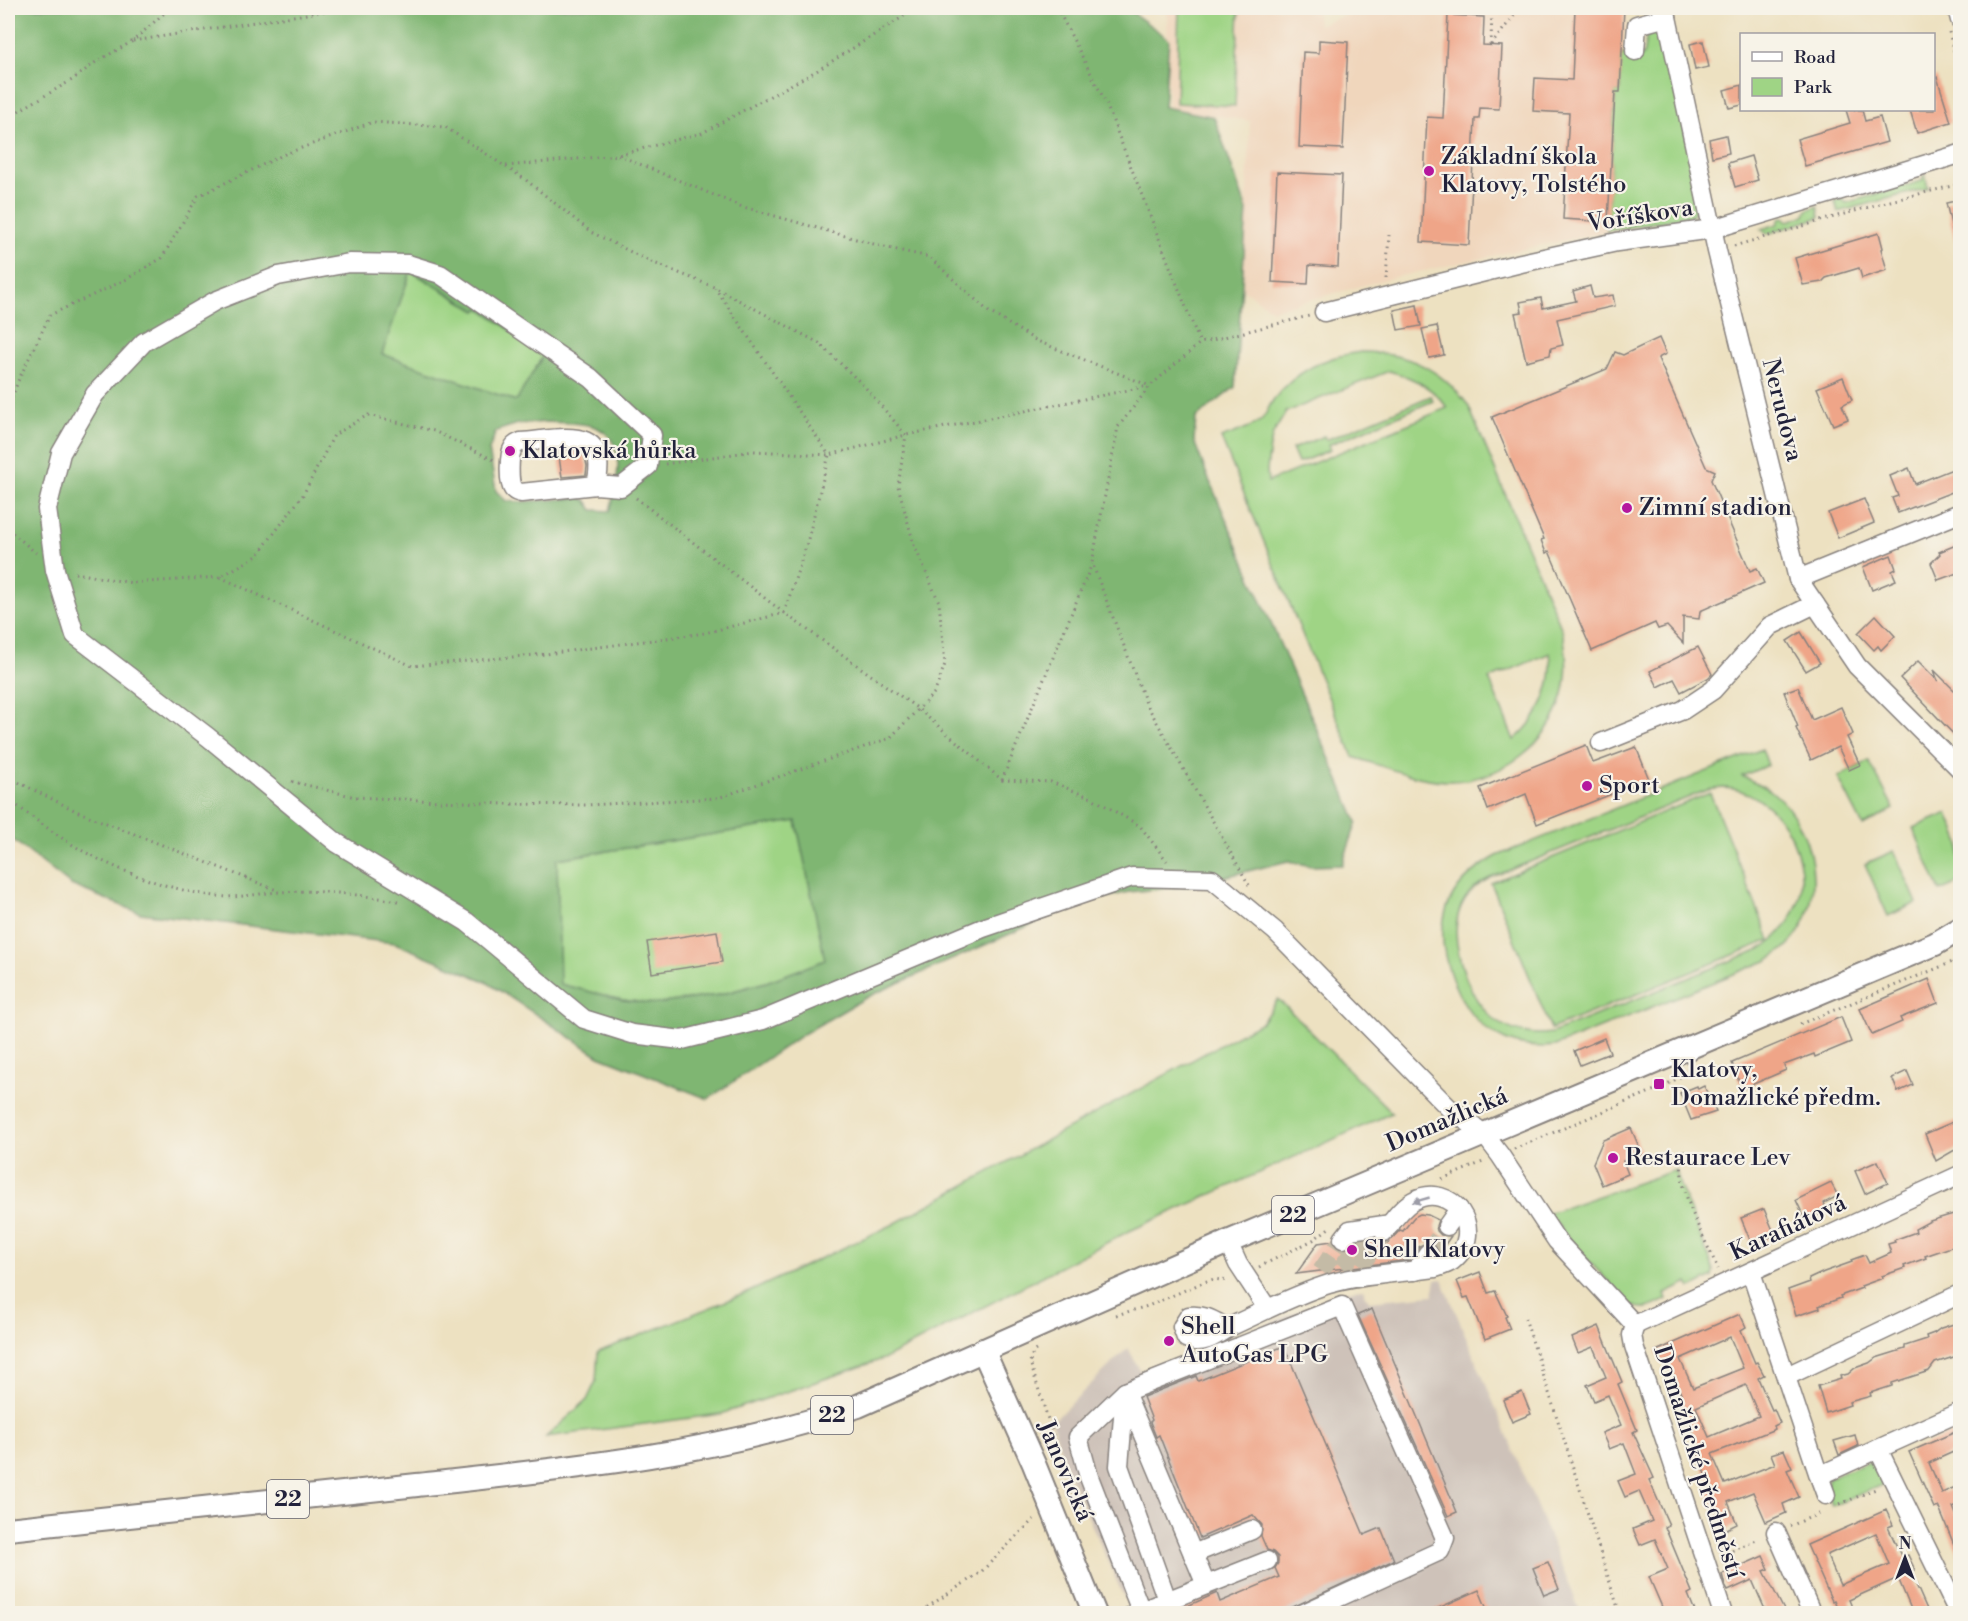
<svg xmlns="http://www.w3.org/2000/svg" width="1968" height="1621" viewBox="0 0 1968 1621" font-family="'Libre Bodoni',serif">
  <rect width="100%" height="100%" fill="#f7f3e8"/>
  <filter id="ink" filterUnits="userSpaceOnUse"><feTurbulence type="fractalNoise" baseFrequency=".0167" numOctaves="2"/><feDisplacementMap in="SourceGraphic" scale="12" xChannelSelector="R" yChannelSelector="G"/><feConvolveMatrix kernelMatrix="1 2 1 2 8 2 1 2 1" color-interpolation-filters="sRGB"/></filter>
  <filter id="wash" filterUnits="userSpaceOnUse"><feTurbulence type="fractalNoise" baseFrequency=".008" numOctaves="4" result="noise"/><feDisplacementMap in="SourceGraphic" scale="24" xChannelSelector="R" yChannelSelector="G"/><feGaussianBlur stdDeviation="1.35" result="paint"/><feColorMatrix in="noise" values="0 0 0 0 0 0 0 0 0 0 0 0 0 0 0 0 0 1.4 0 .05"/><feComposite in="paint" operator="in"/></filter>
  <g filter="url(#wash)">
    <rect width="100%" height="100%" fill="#ede1c1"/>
    <!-- built -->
    <polygon fill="#f0d6bc" points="1167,8 1316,8 1318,25 1343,16 1384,8 1650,8 1651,11 1645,14 1627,14 1626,32 1623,32 1620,92 1614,92 1607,231 1391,278 1272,310 1243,289 1250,121 1168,108"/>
    <!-- industrial -->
    <polygon fill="#cec2b9" points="1442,1279 1581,1613 1131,1613 1065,1465 1052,1422 1128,1348 1143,1376 1346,1291 1363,1289 1369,1301 1433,1295 1436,1280"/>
    <!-- green -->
    <g fill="#9fd485" stroke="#607b60" stroke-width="1.5" fill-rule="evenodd">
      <polygon points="1179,8 1239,8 1235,106 1176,103"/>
      <polygon points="1652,30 1658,33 1664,39 1699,190 1698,205 1692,216 1607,231 1615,96 1613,92 1620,92 1621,54 1643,55 1647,34"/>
      <polygon points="1925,174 1928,188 1838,212 1835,201 1842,199 1846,203 1895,189 1897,182 1900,181 1905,186 1922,181"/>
      <polygon points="1818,206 1820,217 1767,234 1761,229 1778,224 1780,218 1784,217 1788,221 1805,216 1807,210"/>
      <polygon points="411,271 477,311 480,308 544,354 516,401 381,354"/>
      <path d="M1361 352C1407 353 1439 367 1468 405L1562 630C1567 651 1569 672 1563 694 1550 745 1499 782 1447 781 1415 780 1383 766 1353 757L1221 438C1233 433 1248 429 1259 422 1266 417 1269 405 1274 399 1296 371 1326 356 1361 352ZM1389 371C1412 377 1434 387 1447 408L1268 482 1267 470 1270 446 1273 434 1286 412ZM1550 653C1555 684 1539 720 1514 740L1489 679Z"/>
      <polygon points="1431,396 1433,401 1328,445 1330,450 1298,463 1292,449 1324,436 1326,440"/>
      <path d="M1762 749 1768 765 1742 776C1752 781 1762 785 1771 791 1824 832 1832 928 1766 961L1555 1046C1503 1052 1471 1026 1452 979 1431 924 1445 885 1497 856ZM1723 788C1773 789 1809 848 1800 895 1795 918 1780 937 1760 949L1552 1033C1530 1036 1508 1031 1491 1017 1479 1006 1472 993 1466 978 1452 941 1447 899 1490 878L1707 790Z"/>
      <polygon points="1869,761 1894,809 1863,826 1838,777"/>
      <polygon points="1710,793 1770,940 1551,1029 1491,883"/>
      <polygon points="1948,813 1960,843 1960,882 1940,891 1913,828"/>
      <polygon points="796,821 826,960 766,982 718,995 656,1004 622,1000 559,984 557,859"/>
      <polygon points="1894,851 1917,903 1888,916 1865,864"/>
      <polygon points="1278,999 1392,1113 1125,1233 886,1358 721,1414 546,1437 587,1400 596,1381 598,1352 749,1292 892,1225 1262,1022"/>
      <path d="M1676 1170 1680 1186 1714 1270 1713 1277 1691 1288 1688 1283 1665 1294 1667 1299C1654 1306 1645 1312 1631 1305L1578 1250 1548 1213Z"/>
      <polygon points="1872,1461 1877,1463 1889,1482 1832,1506 1827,1489 1828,1478"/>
    </g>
    <!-- forest -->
    <path fill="#7fb672" stroke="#506c56" stroke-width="1.5" fill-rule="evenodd" d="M8 8H1126L1169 39 1164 107 1214 117 1247 210 1235 387 1196 418 1194 441 1207 475 1357 822 1342 865 1311 866 1288 861 1188 886 1129 892 1080 903 867 997 805 1033 708 1099 599 1056 485 981 395 943 140 913 71 885 8 836ZM411 271 477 311 480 308 544 354 516 401 382 354ZM548 422C562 423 581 422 595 427 629 440 617 484 610 511L593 510 586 500 579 498 518 502 506 501 496 491 489 450 496 431 518 424ZM796 821 825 960 766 982 719 995 656 1004 622 1000 560 984 557 859Z"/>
    <g id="blocks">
      <!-- building -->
      <g fill="#efa588" fill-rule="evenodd">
        <polygon points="1575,8 1624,8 1620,92 1615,92 1608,222 1563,219 1569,113 1533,111 1535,78 1572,80"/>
        <polygon points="1448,15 1484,17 1483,45 1502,46 1499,109 1480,108 1479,119 1475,119 1469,245 1421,242 1427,117 1443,118"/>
        <polygon points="1319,40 1348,42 1343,149 1299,147 1303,52 1319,53"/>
        <polygon points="1703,41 1709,67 1695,70 1690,44"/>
        <polygon points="1937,77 1951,122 1917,133 1910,110 1934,110 1934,78"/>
        <polygon points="1742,85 1742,105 1729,108 1724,90"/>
        <polygon points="1846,110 1862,110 1865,121 1880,117 1887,142 1805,166 1797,139 1850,123"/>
        <polygon points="1726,135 1729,153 1712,157 1709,139"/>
        <polygon points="1751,156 1758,180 1735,187 1728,163"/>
        <polygon points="1277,172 1342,175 1338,267 1309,265 1308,284 1272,282"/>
        <polygon points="1960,200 1960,241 1955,241 1946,203"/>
        <polygon points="1879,233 1883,248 1881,249 1887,270 1862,278 1859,268 1826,278 1822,282 1803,285 1795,258"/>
        <polygon points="1590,286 1593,298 1613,295 1615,306 1557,319 1563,345 1551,348 1550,355 1526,361 1515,313 1522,312 1520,302 1541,298 1543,308 1576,301 1573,291"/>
        <polygon points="1417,305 1421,326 1398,330 1394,310"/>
        <polygon points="1437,326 1444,355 1429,358 1422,329"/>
        <polygon points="1659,338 1666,354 1658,358 1706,467 1715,471 1711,480 1750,571 1757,568 1764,583 1700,611 1699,619 1683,617 1683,643 1667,626 1658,629 1655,623 1592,651 1549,551 1546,553 1541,540 1544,539 1492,417 1607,369 1615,352 1623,355"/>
        <polygon points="1843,377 1852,400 1842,405 1848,419 1833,425 1817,388"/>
        <polygon points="558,450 576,450 582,453 585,457 587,466 586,475 562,477"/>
        <polygon points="1960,466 1960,489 1898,513 1892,498 1898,496 1890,476 1909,468 1915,484"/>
        <polygon points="1864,499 1874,523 1838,538 1828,513"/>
        <polygon points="1956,545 1960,557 1960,572 1938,580 1931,563 1940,554 1939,552"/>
        <polygon points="1891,555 1896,569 1892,571 1896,580 1872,590 1863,567"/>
        <polygon points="1876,615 1895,636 1881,650 1878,646 1874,650 1858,633"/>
        <polygon points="1801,632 1820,663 1806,671 1787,641"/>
        <polygon points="1698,647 1712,674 1708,678 1681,692 1674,679 1658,687 1650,671"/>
        <polygon points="1918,661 1938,681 1934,670 1960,696 1960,741 1900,678"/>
        <polygon points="1798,687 1812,720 1841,707 1853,734 1847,737 1860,765 1849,770 1838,747 1811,760 1796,728 1798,727 1784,692"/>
        <polygon points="1586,745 1593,763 1636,747 1649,779 1537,824 1526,794 1488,810 1480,788"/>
        <polygon points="717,931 722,962 652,973 647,942"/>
        <polygon points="1929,979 1938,1003 1900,1018 1902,1022 1872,1035 1860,1009"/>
        <polygon points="1841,1017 1851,1042 1815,1057 1814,1054 1784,1065 1786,1070 1742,1089 1732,1063"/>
        <polygon points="1604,1038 1610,1053 1580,1065 1574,1051"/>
        <polygon points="1907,1071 1913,1085 1898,1092 1892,1078"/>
        <polygon points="1697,1086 1698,1089 1704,1086 1716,1112 1691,1120 1680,1093"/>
        <polygon points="1960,1119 1960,1147 1936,1161 1925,1134"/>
        <polygon points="1631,1128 1642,1154 1623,1161 1628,1174 1602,1185 1593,1163 1603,1140"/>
        <polygon points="1878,1161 1888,1183 1865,1194 1855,1171"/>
        <polygon points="1831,1183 1838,1196 1824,1203 1827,1211 1806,1221 1796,1200"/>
        <polygon points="1764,1209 1775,1235 1752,1245 1741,1218"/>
        <polygon points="1960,1212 1960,1244 1925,1256 1926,1258 1904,1266 1905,1268 1882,1276 1883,1278 1861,1286 1862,1288 1840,1296 1841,1298 1819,1306 1820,1308 1796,1316 1788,1290 1810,1282 1809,1279 1824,1272 1852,1262 1851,1260 1865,1255 1869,1263 1891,1253 1888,1244 1895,1242 1894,1240 1916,1232 1915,1229 1930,1221"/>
        <polygon points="1420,1214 1428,1215 1438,1220 1436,1226 1437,1231 1441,1235 1451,1236 1439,1253 1435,1244 1429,1242 1419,1246 1409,1260 1296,1274 1318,1243 1332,1241 1336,1247 1342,1250 1348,1249 1356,1240 1375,1238 1382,1243 1388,1243 1400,1230 1403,1231 1414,1217"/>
        <polygon points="1480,1272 1488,1293 1495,1291 1507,1316 1505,1317 1510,1329 1485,1339 1468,1297 1464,1298 1457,1281"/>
        <polygon points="1372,1309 1457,1512 1448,1516 1358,1315"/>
        <path d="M1740 1314 1746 1327 1741 1330 1755 1363 1757 1362 1764 1375 1758 1378 1772 1410 1774 1409 1780 1423 1774 1426 1775 1429 1712 1454 1725 1484 1775 1464 1771 1454 1784 1450 1792 1468 1787 1470 1799 1497 1783 1504 1786 1513 1766 1522 1753 1492 1728 1502 1737 1524 1725 1530 1709 1492 1713 1490 1693 1444 1697 1442 1677 1396 1681 1394 1667 1362 1662 1364 1656 1351ZM1730 1337 1743 1368 1693 1388 1680 1359ZM1746 1385 1759 1416 1709 1437 1696 1407Z"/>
        <polygon points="1960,1322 1960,1351 1956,1353 1957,1356 1935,1363 1929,1371 1892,1383 1892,1386 1870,1393 1871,1396 1849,1402 1850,1405 1826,1413 1818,1386 1841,1379 1840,1376 1848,1374 1855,1368 1869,1363 1876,1358 1905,1349 1905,1346 1927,1339 1926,1336 1934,1333 1941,1328"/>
        <polygon points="1599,1326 1622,1382 1618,1384 1637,1430 1633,1432 1654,1478 1649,1480 1669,1525 1665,1527 1692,1592 1688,1594 1696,1614 1665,1614 1649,1577 1668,1569 1655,1539 1640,1545 1633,1529 1652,1521 1639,1491 1625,1497 1618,1481 1636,1474 1624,1443 1609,1449 1602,1433 1621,1425 1608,1395 1594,1401 1587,1385 1606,1377 1593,1347 1578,1353 1572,1338"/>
        <polygon points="1284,1346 1364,1535 1381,1528 1394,1560 1278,1614 1169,1614 1217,1593 1220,1602 1279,1577 1275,1568 1278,1563 1278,1557 1273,1552 1267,1550 1261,1536 1262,1525 1253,1515 1200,1538 1159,1435 1156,1437 1150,1422 1152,1420 1143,1397 1196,1376 1198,1381"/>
        <polygon points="1522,1392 1531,1414 1512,1422 1503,1400"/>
        <polygon points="1960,1430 1960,1449 1929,1463 1942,1493 1960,1485 1960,1504 1953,1507 1960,1524 1960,1559 1938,1506 1934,1508 1909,1452"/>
        <polygon points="1855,1435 1858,1446 1839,1455 1834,1441"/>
        <path d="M1886 1510 1893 1525 1888 1527 1902 1558 1908 1555 1915 1570 1910 1571 1929 1614H1913L1898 1578 1849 1600 1855 1614H1840L1834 1600 1832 1601 1807 1545ZM1876 1533 1889 1564 1840 1585 1827 1555Z"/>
        <polygon points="1763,1556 1769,1569 1764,1571 1786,1614 1767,1614 1752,1580 1728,1591 1725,1586 1722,1574"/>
        <polygon points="1548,1562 1559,1589 1544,1595 1533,1568"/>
        <polygon points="1479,1590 1489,1614 1425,1614"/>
      </g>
    </g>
  </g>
  <g filter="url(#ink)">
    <use href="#blocks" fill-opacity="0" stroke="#88827e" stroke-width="1.5"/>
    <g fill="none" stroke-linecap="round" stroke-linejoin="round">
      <!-- minor-tunnel -->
      <g stroke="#c4bba6" stroke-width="18" stroke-dasharray="18 9" stroke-linecap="butt">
        <polyline points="1428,1253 1447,1226"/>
        <polyline points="1361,1265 1384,1232"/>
        <polyline points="1342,1267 1365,1236"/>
        <polyline points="1321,1271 1343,1239"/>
      </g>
      <defs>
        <g id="minor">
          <polyline points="1665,8 1717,251 1798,579 1857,666 1960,769"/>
          <polyline points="1957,8 1960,20"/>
          <polyline points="1635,51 1637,25 1667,17"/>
          <polyline points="1324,312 1521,263 1617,242 1713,229 1960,154"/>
          <path d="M596 485C610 423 562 439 521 442 517 444 515 444 513 448 509 454 508 482 513 489 515 492 518 492 521 493L596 485 621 487 648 466 652 435 591 378 440 274 408 264 349 263 278 276 215 301 144 342 95 394 61 453 47 509 55 570 75 635 208 737 337 843 467 922 584 1019 632 1034 682 1040 763 1020 983 928 1132 877 1212 879 1275 931 1449 1108 1484 1134 1500 1155 1557 1241 1635 1325"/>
          <polyline points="1798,579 1960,513"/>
          <polyline points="1601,743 1683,710 1713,690 1770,626 1815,604"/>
          <polyline points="1447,1226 1459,1209"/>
          <polyline points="1343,1239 1350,1230 1391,1224"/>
          <polyline points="1228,1242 1238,1264 1267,1308"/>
          <polyline points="1415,1271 1428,1253"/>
          <polyline points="1751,1272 1819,1476 1878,1449 1959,1614"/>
          <polyline points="1635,1325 1960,1175"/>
          <polyline points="1635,1325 1632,1335 1634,1346 1723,1614"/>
          <path d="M1227 1328C1214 1337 1201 1346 1186 1338L1182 1327 1189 1316C1204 1314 1214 1321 1227 1328 1261 1313 1293 1295 1329 1284 1363 1274 1401 1273 1435 1268 1441 1266 1448 1264 1452 1261 1489 1232 1451 1179 1413 1201 1401 1208 1392 1222 1384 1232"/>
          <polyline points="1787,1376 1960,1294"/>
          <polyline points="1878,1449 1960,1412"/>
          <polyline points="1819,1476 1826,1495"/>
          <polyline points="1776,1532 1812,1614"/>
          <polyline points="1193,1554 1252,1530"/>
          <polyline points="1167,1600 1119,1466 1125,1392 1206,1585"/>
          <polyline points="1141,1611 1267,1561"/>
          <polyline points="1133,1614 1141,1611 1089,1477 1078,1437 1125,1392 1342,1306 1445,1538 1440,1551 1302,1614"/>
        </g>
        <g id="major">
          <polyline points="983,1350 1034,1464 1095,1614"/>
          <path d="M8 1529C144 1514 281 1500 417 1485 565 1469 717 1454 858 1406L1228 1242 1935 944 1960 929"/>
        </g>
      </defs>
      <!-- minor casing -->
      <use href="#minor" stroke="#88827e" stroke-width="21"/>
      <!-- major casing -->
      <use href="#major" stroke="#88827e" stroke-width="26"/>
      <!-- path -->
      <g stroke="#88827e" stroke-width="3" stroke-dasharray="1.5 4.5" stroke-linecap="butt">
        <polyline points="1057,8 1105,101 1200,343"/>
        <polyline points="1949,32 1960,75"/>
        <polyline points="133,41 332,10 368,8"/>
        <polyline points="1491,45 1520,8"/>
        <polyline points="1491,45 1492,8"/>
        <polyline points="8,117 72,80 96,62 133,41 170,8"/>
        <polyline points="618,155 740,206 884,247 929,257 989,312 1037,341 1150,386"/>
        <polyline points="506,166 618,155 702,133 818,70 917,8"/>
        <polyline points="1734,246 1886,202 1960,184"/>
        <polyline points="1386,278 1389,235"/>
        <polyline points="8,409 18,381 50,315 125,280 162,258 198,196 285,154 373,122 445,127 526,180 591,232 649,261 714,287 819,343 865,387 906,435 898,486 914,545 939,602 945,664 935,692 890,738 718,798 587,805 504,804 355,797 290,781"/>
        <polyline points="665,464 754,451 829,455 906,435 1148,386"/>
        <polyline points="636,498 784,613 917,708 1002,780 1092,564"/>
        <polyline points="8,529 36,553"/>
        <polyline points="75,573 132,583 220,577 257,556 303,495 334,435 368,415 434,431 494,460"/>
        <polyline points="220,577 412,666 546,654 705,633 784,613 807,543 829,455 715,288"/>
        <polyline points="8,777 76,811 279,891"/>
        <polyline points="1002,780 1051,782 1092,798 1140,826 1167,861"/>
        <path d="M8 799C32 817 57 836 83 851 121 872 173 891 216 896 238 899 259 893 280 892 318 889 360 895 398 901"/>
        <polyline points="1249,885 1146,703 1092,563 1118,427 1150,386 1200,343 1309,316"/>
        <polyline points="1800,1024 1960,959"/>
        <polyline points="1514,1149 1662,1087 1700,1066"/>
        <path d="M1684 1150C1672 1184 1704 1236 1718 1269"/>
        <polyline points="1442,1179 1483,1162"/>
        <polyline points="1259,1267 1313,1240 1329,1228"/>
        <polyline points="1116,1315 1148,1306 1204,1282 1214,1279 1229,1281"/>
        <polyline points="1525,1318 1620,1614"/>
        <polyline points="1036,1350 1033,1352 1030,1362 1070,1489 1072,1498 1070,1502"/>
        <polyline points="1840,1504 1878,1488"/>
        <polyline points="1790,1526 1823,1512"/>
        <polyline points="1721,1555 1759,1539"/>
        <polyline points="917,1614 981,1572 1034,1519"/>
      </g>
      <!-- minor -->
      <use href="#minor" stroke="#fff" stroke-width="18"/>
      <!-- major -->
      <use href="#major" stroke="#fff" stroke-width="22"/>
    </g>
    <!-- one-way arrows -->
    <defs><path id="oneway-solid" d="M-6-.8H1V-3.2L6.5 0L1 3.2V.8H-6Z" transform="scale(1.5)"/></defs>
    <use fill="#9c9ca7" href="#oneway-solid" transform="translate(1421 1200) rotate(164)"/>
  </g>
  <!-- markers -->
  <g fill="#b5179e" stroke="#f7f3e8" stroke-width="2">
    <circle cx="1429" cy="171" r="6"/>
    <circle cx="510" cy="451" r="6"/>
    <circle cx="1627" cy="508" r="6"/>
    <circle cx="1587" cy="786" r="6"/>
    <rect x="1653" y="1078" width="12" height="12" rx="3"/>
    <circle cx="1613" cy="1158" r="6"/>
    <circle cx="1352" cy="1250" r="6"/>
    <circle cx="1169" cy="1341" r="6"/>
  </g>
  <g text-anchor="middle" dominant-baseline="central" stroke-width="4.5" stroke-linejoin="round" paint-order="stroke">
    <!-- shield labels -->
    <g fill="#f7f3e8" stroke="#62616f" stroke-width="1.5">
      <rect x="1272" y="1196" width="42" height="38" rx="4.5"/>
      <rect x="811" y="1396" width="42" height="38" rx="4.5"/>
      <rect x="267" y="1480" width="42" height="38" rx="4.5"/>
    </g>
    <g font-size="22" font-weight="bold" fill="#22223b">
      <text x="1293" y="1215">22</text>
      <text x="832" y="1415">22</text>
      <text x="288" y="1499">22</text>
    </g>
    <!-- poi labels -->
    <g font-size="24" fill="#22223b" stroke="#f7f3e8" text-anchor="start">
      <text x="1441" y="157">Základní škola<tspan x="1441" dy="28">Klatovy, Tolstého</tspan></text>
      <text x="522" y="451">Klatovská hůrka</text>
      <text x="1639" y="508">Zimní stadion</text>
      <text x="1599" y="786">Sport</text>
      <text x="1671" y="1070">Klatovy,<tspan x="1671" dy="28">Domažlické předm.</tspan></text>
      <text x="1625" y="1158">Restaurace Lev</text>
      <text x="1364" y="1250">Shell Klatovy</text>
      <text x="1181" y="1327">Shell<tspan x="1181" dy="28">AutoGas LPG</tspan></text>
    </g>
    <!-- street labels -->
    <g font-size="24" fill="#22223b" stroke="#f7f3e8">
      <text transform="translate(1640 216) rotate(-9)">Voříškova</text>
      <text transform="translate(1782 410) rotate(76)">Nerudova</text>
      <text transform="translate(1447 1120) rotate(-23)">Domažlická</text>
      <text transform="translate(1788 1228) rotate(-25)">Karafiátová</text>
      <text transform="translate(1698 1462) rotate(72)">Domažlické předměstí</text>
      <text transform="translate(1065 1471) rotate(67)">Janovická</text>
    </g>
  </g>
  <!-- margin -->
  <rect width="1968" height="1621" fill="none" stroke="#f7f3e8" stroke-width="30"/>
  <!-- legend -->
  <rect x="1740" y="33" width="195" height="78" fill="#f7f3e8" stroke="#a29fa3" stroke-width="1.5"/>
  <rect x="1752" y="52" width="30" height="9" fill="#ffffff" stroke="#a29fa3" stroke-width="1.5"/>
  <text x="1794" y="63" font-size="18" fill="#22223b">Road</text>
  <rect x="1752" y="78" width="30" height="18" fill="#9fd485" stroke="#a29fa3" stroke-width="1.5"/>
  <text x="1794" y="93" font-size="18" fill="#22223b">Park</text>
  <!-- north arrow -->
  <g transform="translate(1905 1558)" stroke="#f7f3e8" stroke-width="4.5" paint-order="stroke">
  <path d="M0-4.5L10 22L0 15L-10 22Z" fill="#22223b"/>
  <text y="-9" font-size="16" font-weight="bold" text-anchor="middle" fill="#22223b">N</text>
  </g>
</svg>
